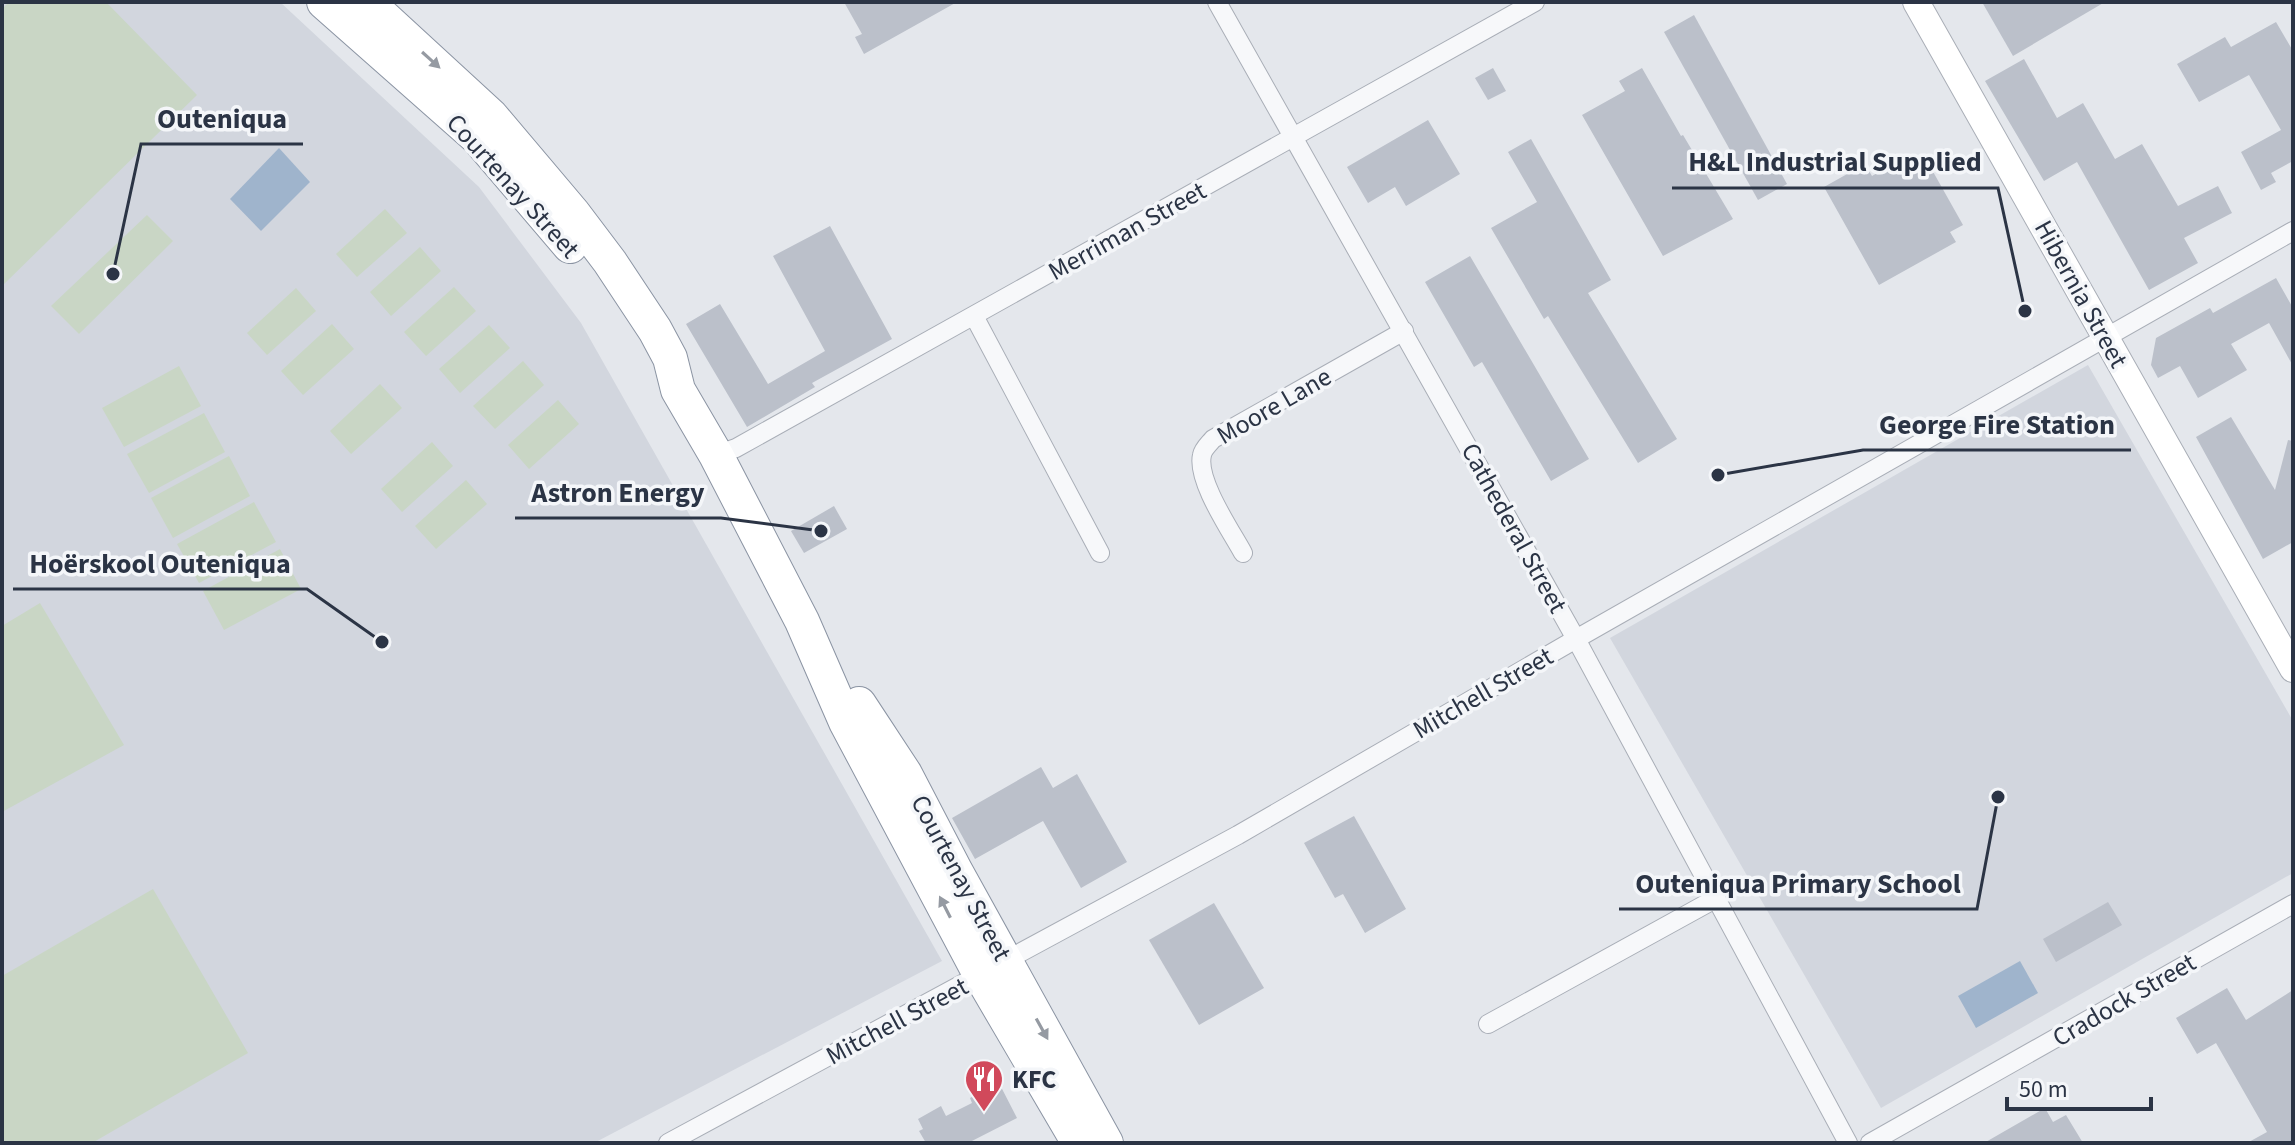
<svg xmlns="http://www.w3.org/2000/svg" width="2295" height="1145" viewBox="0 0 2295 1145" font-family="'Source Sans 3',sans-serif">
  <rect width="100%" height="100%" fill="#e4e7ec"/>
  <!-- built -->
  <g fill="#d2d6de">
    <polygon points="2,2 280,2 479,187 581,323 942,961 594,1143 2,1143"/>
    <polygon points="2088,365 2293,721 2293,873 1881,1108 1610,638"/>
  </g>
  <!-- green -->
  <g fill="#c9d6c5">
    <polygon points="9,2 106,2 197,95 2,286 2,9"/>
    <polygon points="385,209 407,233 357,277 336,254"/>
    <polygon points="147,215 173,241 79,334 51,306"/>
    <polygon points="420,247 441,271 391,316 370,292"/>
    <polygon points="454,287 476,311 426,356 404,332"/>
    <polygon points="296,288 316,311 267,355 247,333"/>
    <polygon points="332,324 354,349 303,395 281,371"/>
    <polygon points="489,325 510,348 460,393 439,369"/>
    <polygon points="523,361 544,385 495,429 473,406"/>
    <polygon points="179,366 201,406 124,447 102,408"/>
    <polygon points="380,384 402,408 351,454 330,431"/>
    <polygon points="558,400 579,424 529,469 508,445"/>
    <polygon points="204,413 225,452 149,493 127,454"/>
    <polygon points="432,442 453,466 402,512 381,489"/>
    <polygon points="229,456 250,496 173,538 151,498"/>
    <polygon points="466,480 487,504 436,549 415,526"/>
    <polygon points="254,502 276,542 199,583 177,544"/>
    <polygon points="280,549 301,589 224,630 203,591"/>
    <polygon points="40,603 124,745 2,812 2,626"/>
    <polygon points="153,889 248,1053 92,1143 2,1143 2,976"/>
  </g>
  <!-- water -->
  <g fill="#9fb4cc">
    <polygon points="279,148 310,182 261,231 230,199"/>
    <polygon points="2020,961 2038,993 1976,1028 1958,996"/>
  </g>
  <!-- building -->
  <g fill="#bbc0ca">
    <polygon points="844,2 957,2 864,54 855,37 862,34"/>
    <polygon points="1982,2 2105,2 2013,56"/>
    <polygon points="1694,15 1787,184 1758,200 1664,32"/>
    <polygon points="2276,22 2293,51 2293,161 2271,173 2276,182 2261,190 2241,152 2281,130 2249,75 2199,102 2177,64 2225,37 2231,47"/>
    <polygon points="2024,59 2057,118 2083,103 2115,159 2142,144 2178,206 2218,186 2232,213 2184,238 2198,263 2149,290 2077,162 2044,181 1985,81"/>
    <polygon points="1493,68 1506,91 1488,100 1475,78"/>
    <polygon points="1642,68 1681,136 1683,135 1733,219 1663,256 1582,115 1625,91 1619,81"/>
    <polygon points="1428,120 1460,174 1406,206 1395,187 1368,203 1347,167"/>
    <polygon points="1531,139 1611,280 1588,293 1677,439 1638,463 1548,316 1544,319 1491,228 1537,202 1508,152"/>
    <polygon points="1905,157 1912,169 1927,161 1963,225 1950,232 1956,242 1879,285 1824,187 1865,164 1872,176"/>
    <polygon points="830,226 892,339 812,383 815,387 747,427 686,324 720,304 768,384 825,351 773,256"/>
    <polygon points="1470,256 1589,459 1551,481 1482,362 1474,367 1425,282"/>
    <polygon points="2276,278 2293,308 2293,366 2269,323 2231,344 2247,370 2198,398 2180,366 2158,378 2151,365 2156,338 2210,308 2213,313"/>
    <polygon points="2231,417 2275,490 2288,440 2293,441 2293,542 2263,559 2196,437"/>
    <polygon points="834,506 847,529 804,553 791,531"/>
    <polygon points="1041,767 1053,788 1077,774 1127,862 1081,888 1043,821 975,859 952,818"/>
    <polygon points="1354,816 1406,909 1365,933 1343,894 1335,898 1304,843"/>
    <polygon points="2108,902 2122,925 2056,962 2043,939"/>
    <polygon points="1214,903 1264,988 1199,1025 1149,940"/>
    <polygon points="2227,988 2246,1020 2293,990 2293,1143 2247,1143 2267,1132 2216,1043 2197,1054 2176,1018"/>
    <polygon points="999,1083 1017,1118 968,1143 926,1143 919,1131 923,1129 918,1119 941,1106 946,1116 972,1103 970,1098"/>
    <polygon points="2045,1108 2053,1122 2066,1115 2083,1143 1984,1143"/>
  </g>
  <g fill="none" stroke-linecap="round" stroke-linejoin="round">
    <defs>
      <g id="street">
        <polyline points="1217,2 1576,639 1848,1143"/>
        <polyline points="974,316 1100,553"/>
        <polyline points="716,455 736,448 1535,2"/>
        <path d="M1243 553C1231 531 1196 480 1202 455 1203 449 1209 444 1213 439L1404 331"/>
        <polyline points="1488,1024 1715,899"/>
        <polyline points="668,1143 1238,835 1576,639 2293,231"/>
        <polyline points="1870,1143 2293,904"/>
      </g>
      <polyline id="secondary" points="1916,2 2293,669"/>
      <g id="highway">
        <polyline points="324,2 478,138 570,246"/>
        <polyline points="367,2 491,116 573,213 610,262 655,330 670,358 678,390 716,455 802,621 846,722 981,976 1079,1143"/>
        <polyline points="859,704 905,774 956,872 1106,1143"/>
      </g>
    </defs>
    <!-- street casing -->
    <use href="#street" stroke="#a9aeb7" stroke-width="20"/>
    <!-- secondary casing -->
    <use href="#secondary" stroke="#a9aeb7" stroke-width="28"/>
    <!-- highway casing -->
    <use href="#highway" stroke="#8b94a3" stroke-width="36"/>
    <!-- street -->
    <use href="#street" stroke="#f7f8fa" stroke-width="18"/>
    <!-- secondary -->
    <use href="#secondary" stroke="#fff" stroke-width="26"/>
    <!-- highway -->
    <use href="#highway" stroke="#fff" stroke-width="34"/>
  </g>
  <!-- one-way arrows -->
  <defs><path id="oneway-solid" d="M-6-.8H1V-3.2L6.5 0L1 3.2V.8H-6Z" transform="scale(2)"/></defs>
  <g fill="#959aa2">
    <use href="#oneway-solid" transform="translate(431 60) rotate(42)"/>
    <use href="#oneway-solid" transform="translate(945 907) rotate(-117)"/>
    <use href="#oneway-solid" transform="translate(1042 1029) rotate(61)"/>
  </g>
  <!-- icons -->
  <defs>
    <symbol id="restaurant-pin" viewBox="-11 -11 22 30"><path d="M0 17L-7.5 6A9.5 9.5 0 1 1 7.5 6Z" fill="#d1495b" stroke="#f4f6f9"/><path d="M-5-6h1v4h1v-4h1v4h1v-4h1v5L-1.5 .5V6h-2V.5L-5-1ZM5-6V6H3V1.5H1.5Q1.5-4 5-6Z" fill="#fff"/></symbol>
  </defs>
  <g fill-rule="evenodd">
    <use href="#restaurant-pin" x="962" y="1057" width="44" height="60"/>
  </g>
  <g text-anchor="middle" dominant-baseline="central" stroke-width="7" stroke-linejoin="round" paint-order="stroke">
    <!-- street labels -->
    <g font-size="26" fill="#2b3445" stroke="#f4f6f9">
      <text transform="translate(513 186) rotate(48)">Courtenay Street</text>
      <text transform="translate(1127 231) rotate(-29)">Merriman Street</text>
      <text transform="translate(2081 294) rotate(61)">Hibernia Street</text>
      <text transform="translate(1274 406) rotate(-30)">Moore Lane</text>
      <text transform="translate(1514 528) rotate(61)">Cathederal Street</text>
      <text transform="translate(1483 693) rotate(-30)">Mitchell Street</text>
      <text transform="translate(961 878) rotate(62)">Courtenay Street</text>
      <text transform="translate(2124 1000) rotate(-30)">Cradock Street</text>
      <text transform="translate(897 1021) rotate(-28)">Mitchell Street</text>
    </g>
    <!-- poi labels -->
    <g font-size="26" font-weight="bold" fill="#2b3445" stroke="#f4f6f9" text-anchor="start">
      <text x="1012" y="1079">KFC</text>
    </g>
  </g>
  <!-- callouts -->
  <path fill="none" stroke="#2b3445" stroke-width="3" d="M113 274L141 144H303M2025 311L1998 188H1672M1718 475L1863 450H2131M821 531L721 518H515M382 642L307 589H13M1998 797L1977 909H1619"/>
  <g fill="#2b3445" stroke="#f4f6f9" stroke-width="3">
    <circle cx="113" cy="274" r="8"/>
    <circle cx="2025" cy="311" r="8"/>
    <circle cx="1718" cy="475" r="8"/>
    <circle cx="821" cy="531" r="8"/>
    <circle cx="382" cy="642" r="8"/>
    <circle cx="1998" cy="797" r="8"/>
  </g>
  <g font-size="28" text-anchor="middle" font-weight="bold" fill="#2b3445" stroke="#f4f6f9" stroke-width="7" stroke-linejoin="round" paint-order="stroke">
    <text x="222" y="128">Outeniqua</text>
    <text x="1835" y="171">H&amp;L Industrial Supplied</text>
    <text x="1997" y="434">George Fire Station</text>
    <text x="618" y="502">Astron Energy</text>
    <text x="160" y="573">Hoërskool Outeniqua</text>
    <text x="1798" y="893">Outeniqua Primary School</text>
  </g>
  <!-- border -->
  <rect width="2295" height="1145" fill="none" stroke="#2b3445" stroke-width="8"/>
  <!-- scale -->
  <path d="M2007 1097v12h144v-12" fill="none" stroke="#2b3445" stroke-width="4"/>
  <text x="2019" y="1097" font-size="24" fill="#2b3445" stroke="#f4f6f9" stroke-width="6" paint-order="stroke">50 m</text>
</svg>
